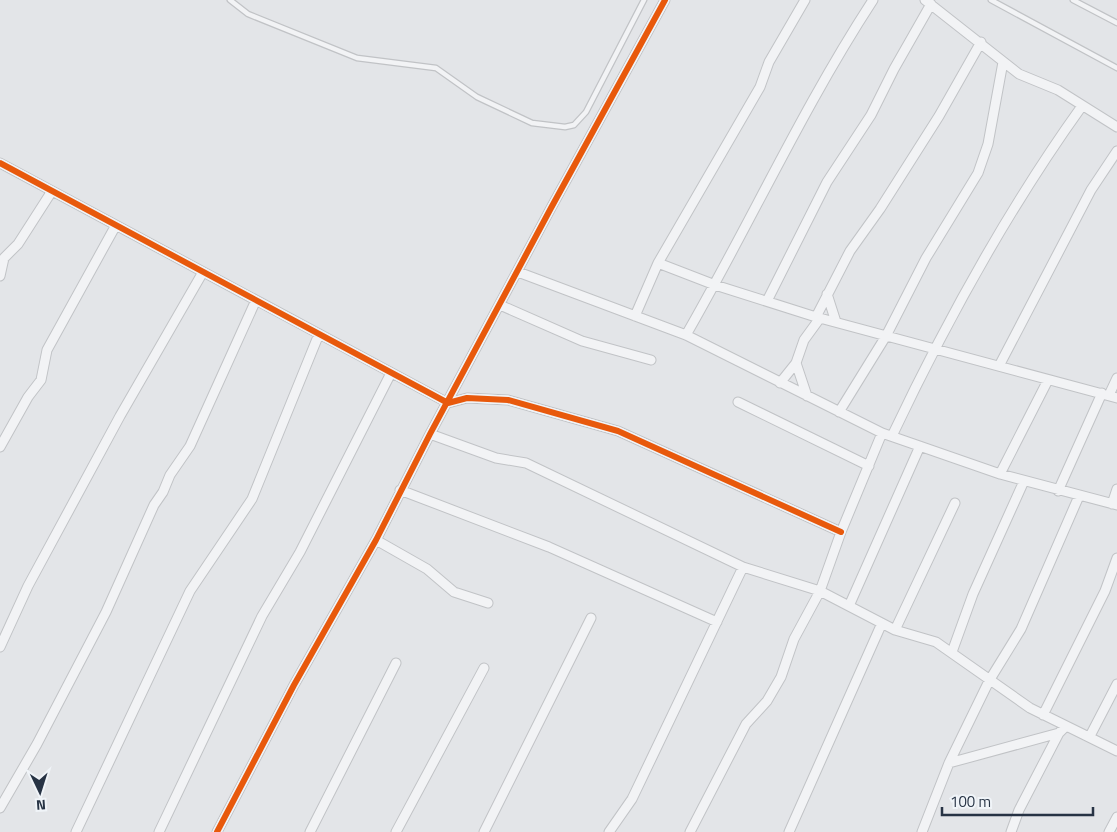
<svg xmlns="http://www.w3.org/2000/svg" width="1117" height="832" viewBox="0 0 1117 832" font-family="'Titillium Web',sans-serif">
  <style>
    .lines { fill: none; stroke-linecap: round; stroke-linejoin: round }
    .service-casing { stroke: #c1c3c6; stroke-width: 7 }
    .minor-casing { stroke: #c1c3c6; stroke-width: 11 }
    .service { stroke: #f2f3f5; stroke-width: 4.5 }
    .minor { stroke: #f2f3f5; stroke-width: 9 }
    .cycleway-casing { stroke: #f0f4f8; stroke-width: 9 }
    .cycleway { stroke: #e8590c; stroke-width: 6 }
  </style>
  <rect width="100%" height="100%" fill="#e3e5e8"/>
  <g class="lines">
    <defs>
      <path id="service" d="M 230,0 L 248,14 L 357,58 L 436,68 L 477,97 L 532,123 L 565,127 L 574,125 L 586,112 L 644,0
        M 991,0 L 1117,68
        M 1073,0 L 1117,23"/>
      <path id="minor" d="M 925,0 L 1019,74 L 1058,90 L 1117,127
        M 0,163 L 448,403 L 467,398 L 508,400 L 618,431 L 841,532
        M 658,263 L 715,285 L 816,317 L 1117,398
        M 518,272 L 686,335 L 882,433 L 1000,474 L 1117,505
        M 0,276 L 4,258 L 18,244 L 52,191
        M 827,294 L 836,322
        M 767,301 L 827,182 L 871,115 L 894,69 L 931,4
        M 500,305 L 582,341 L 651,360
        M 635,316 L 658,263 L 760,87 L 769,62 L 805,0
        M 816,317 L 850,251 L 880,209 L 939,116 L 981,42
        M 686,335 C 750,224 803,107 873,0
        M 796,363 L 807,396
        M 999,366 L 1091,190 L 1117,151
        M 780,383 L 796,363 L 804,340 L 820,318
        M 1109,395 L 1117,378
        M 738,402 L 869,466
        M 839,412 L 886,336 L 926,258 L 978,173 L 988,144 L 1003,62
        M 430,434 L 496,458 L 526,463 L 743,567 L 820,591 L 895,630 L 936,642 L 1030,708 L 1117,751
        M 892,436 C 946,322 1008,209 1082,106
        M 0,447 L 28,397 L 41,380 L 47,350 L 116,225
        M 1000,474 L 1048,380
        M 400,490 L 549,547 L 717,622
        M 1058,491 L 1102,393
        M 1112,504 L 1117,489
        M 376,540 L 427,569 L 454,592 L 488,603
        M 849,606 L 920,446
        M 895,630 L 955,503
        M 0,647 L 28,586 L 120,416 L 203,272
        M 952,652 L 973,594 L 1024,481
        M 1043,715 L 1105,591 L 1117,558
        M 1090,736 L 1117,684
        M 949,763 L 1059,733
        M 0,808 L 37,744 L 106,612 L 154,505 L 163,492 L 170,475 L 190,446 L 256,300
        M 76,832 L 190,591 L 252,499 L 319,334
        M 159,832 L 262,616 L 300,552 L 391,373
        M 217,832 L 294,685 L 376,540 L 430,434 L 551,208 L 665,0
        M 310,832 L 396,663
        M 396,832 L 484,668
        M 484,832 L 591,618
        M 609,832 L 632,799 L 743,567
        M 690,832 L 746,724 L 767,701 L 781,677 L 794,639 L 820,591 L 841,532 L 882,433
        M 789,832 L 882,623
        M 922,832 L 949,763 L 989,681 L 1021,629 L 1079,496
        M 1011,832 L 1019,810 L 1059,733 L 1065,727
        M 1109,832 L 1117,817"/>
    </defs>
    <use href="#service" class="service-casing"/>
    <use href="#minor" class="minor-casing"/>
    <use href="#service" class="service"/>
    <use href="#minor" class="minor"/>
    <defs>
      <path id="cycleway" d="M 0,163 L 448,403 L 467,398 L 508,400 L 618,431 L 841,532
        M 217,832 L 294,685 L 376,540 L 430,434 L 551,208 L 665,0"/>
    </defs>
    <use href="#cycleway" class="cycleway-casing"/>
    <use href="#cycleway" class="cycleway"/>
  </g>
  <g transform="translate(40 792) rotate(176)" stroke="#f0f4f8" stroke-width="4" paint-order="stroke">
  <path d="M0-4L9 19L0 12L-9 19Z" fill="#273344"/>
  <text y="-8" font-size="14" font-weight="bold" text-anchor="middle" fill="#273344">N</text>
  </g>
  <path d="M942 807v8h151v-8" fill="none" stroke="#273344" stroke-width="2.5"/>
  <text x="950" y="807" font-size="15" fill="#273344" stroke="#f0f4f8" stroke-width="4" paint-order="stroke">100 m</text>
</svg>
